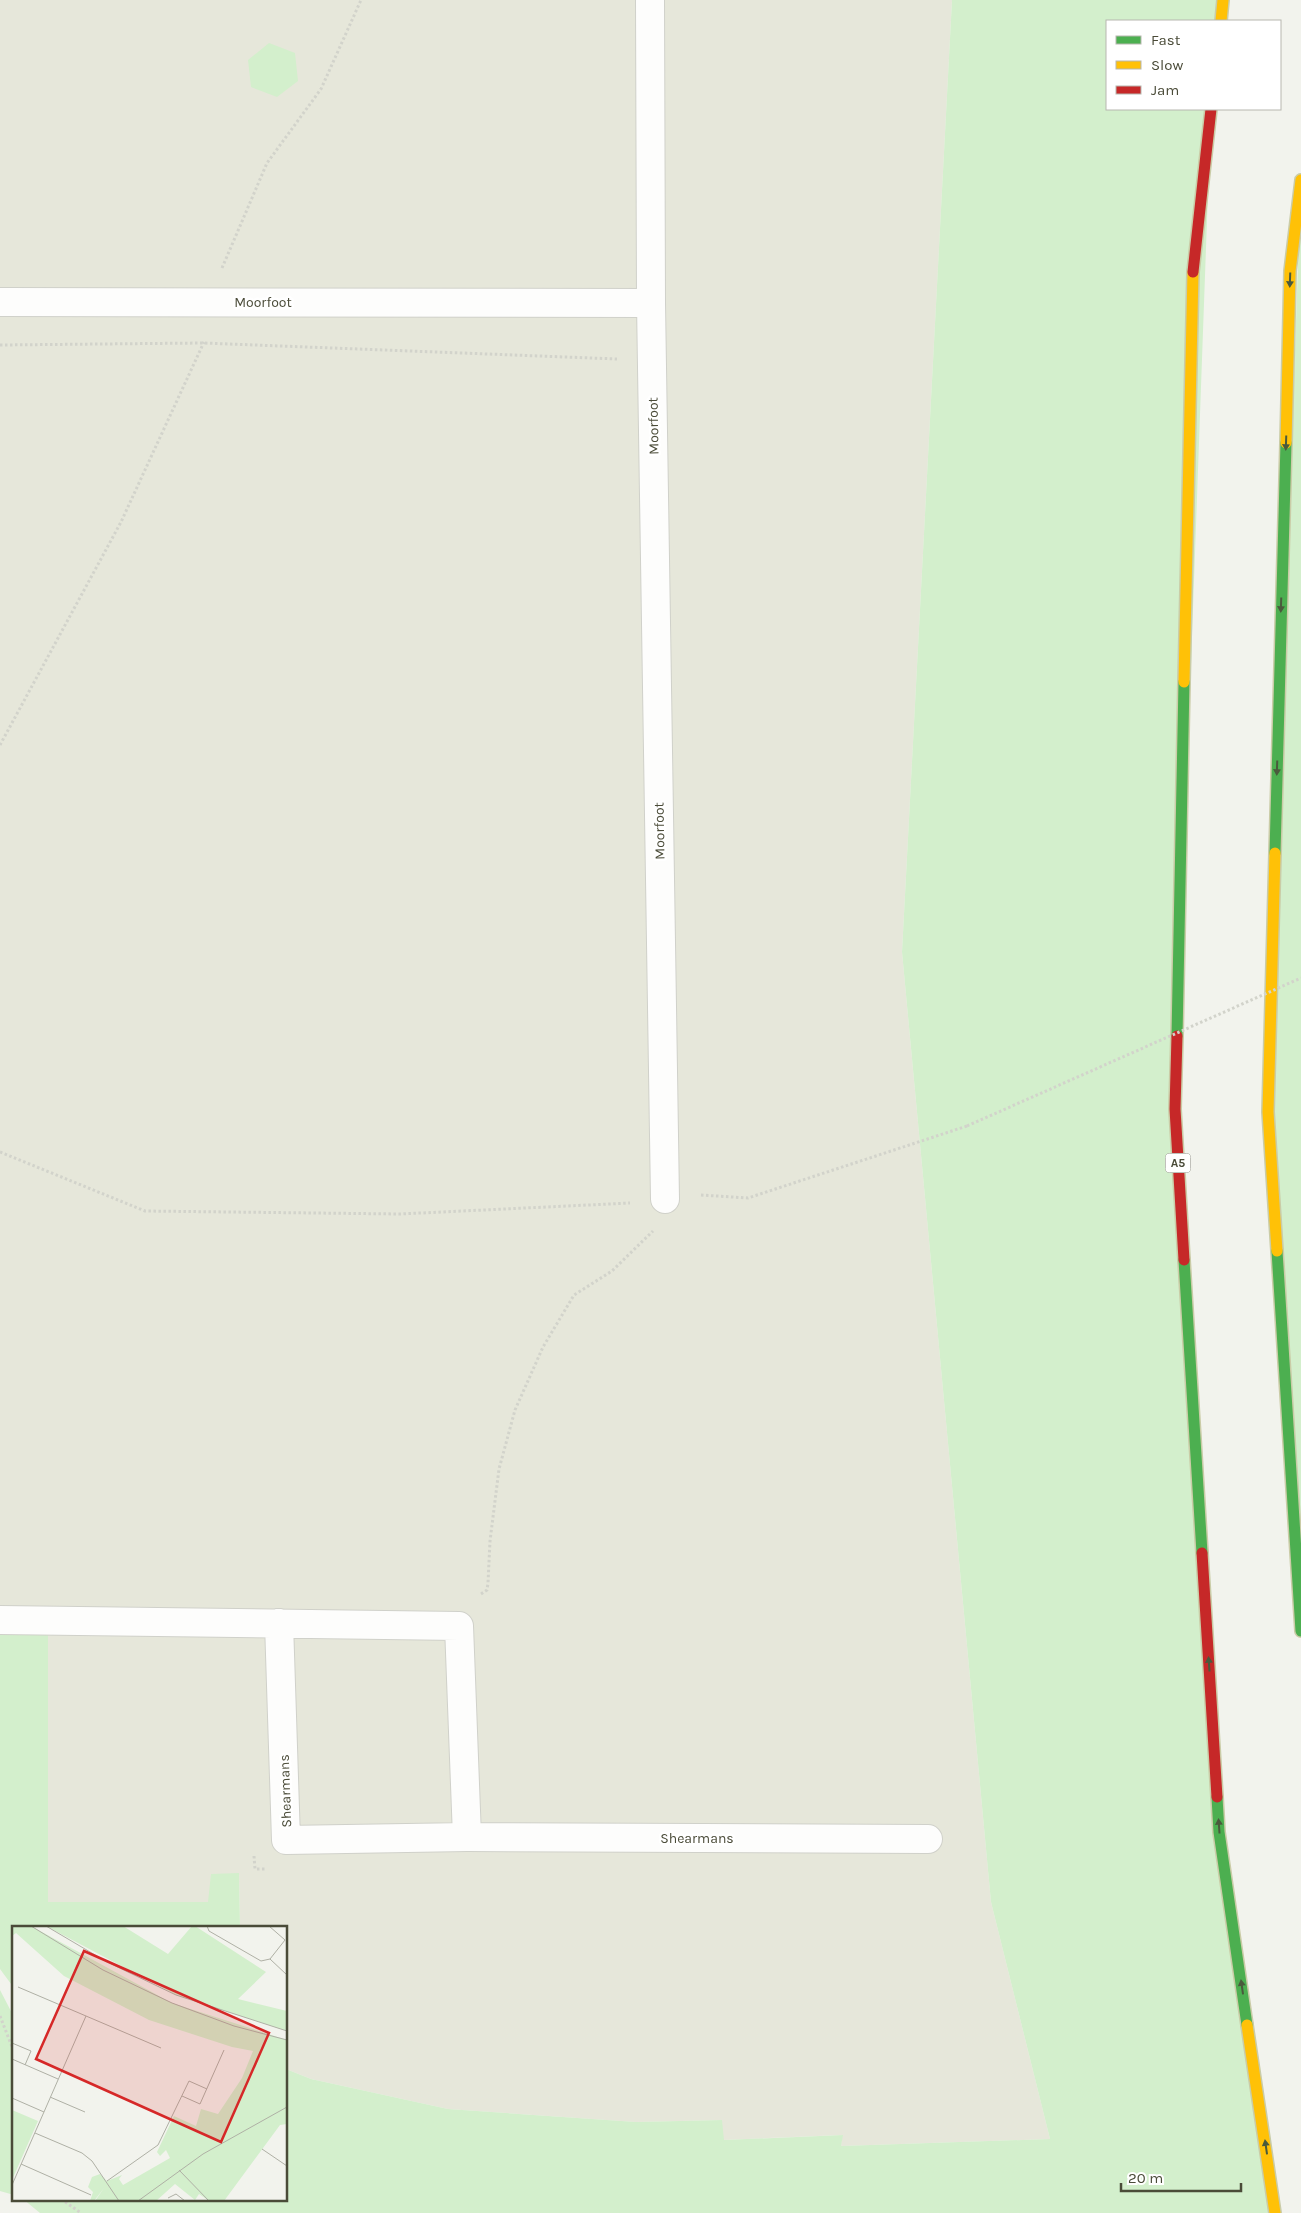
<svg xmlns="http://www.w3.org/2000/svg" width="1301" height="2213" viewBox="0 0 1301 2213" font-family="Karla,sans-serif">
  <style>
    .residential { fill: #e6e7da }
    .green { fill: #d3efcc }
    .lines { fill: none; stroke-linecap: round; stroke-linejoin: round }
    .street-casing { stroke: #d0d1ca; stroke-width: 30 }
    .fast-casing { stroke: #cacca7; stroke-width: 14 }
    .slow-casing { stroke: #cacca7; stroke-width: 14 }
    .jam-casing { stroke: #cacca7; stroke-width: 14 }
    .path { stroke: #d2d3cb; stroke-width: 3; stroke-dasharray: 2.5 2.5; stroke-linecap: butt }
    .street { stroke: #fdfdfc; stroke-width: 28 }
    .fast { stroke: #4caf50; stroke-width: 11 }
    .slow { stroke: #ffc107; stroke-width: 11 }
    .jam { stroke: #c62828; stroke-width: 11 }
    .path-bridge { stroke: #d2d3cb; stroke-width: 3; stroke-dasharray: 2.5 2.5; stroke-linecap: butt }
    .oneway { fill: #4a5a3c }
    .labels { text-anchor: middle; stroke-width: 5; stroke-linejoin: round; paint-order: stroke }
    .shield { fill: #fff; stroke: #808174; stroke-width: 1 }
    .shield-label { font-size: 12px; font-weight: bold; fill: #4a4b38 }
    .street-label { font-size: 14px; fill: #4a4b38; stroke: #fff }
    .inset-road { fill: none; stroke: #afb0a5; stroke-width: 1 }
    .view { fill: #d62828; fill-opacity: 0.15; stroke: #d62828; stroke-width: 2.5 }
    .inset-edge { fill: none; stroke: #4a4b38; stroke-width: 2.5 }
  </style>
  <rect width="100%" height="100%" fill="#f2f3ed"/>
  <path class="residential" d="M 0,0 L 952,0 L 902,952 L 991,1902 L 1050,2139 L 841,2146 L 842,2135 L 723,2140 L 721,2120 L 636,2122 L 448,2109 L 311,2079 L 286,2069 L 286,1927 L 240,1927 L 239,1873 L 208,1902 L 48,1902 L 48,1635 L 0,1635 Z"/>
  <path class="green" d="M 952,0 L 1223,0 L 1221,21 L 1107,21 L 1107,109 L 1211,109 L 1175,1109 L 1219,1832 L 1275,2213 L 40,2213 L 23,2199 L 286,2199 L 286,2069 L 311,2079 L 448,2109 L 636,2122 L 722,2120 L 724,2140 L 843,2135 L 841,2146 L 1050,2139 L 991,1902 L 902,952 Z
    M 269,43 L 295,53 L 298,81 L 277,97 L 251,87 L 248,60 Z
    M 1301,180 L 1301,1631 L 1268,1112 Z
    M 0,1635 L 48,1635 L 48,1902 L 208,1902 L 211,1874 L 239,1873 L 240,1927 L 14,1927 L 14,1988 L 0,1969 Z
    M 0,1990 L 14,2017 L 14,2195 L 0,2191 Z"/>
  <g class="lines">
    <defs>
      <path id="street" d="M 650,0 L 651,303
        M 0,302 L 651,303 L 665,1199
        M 0,1620 L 459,1626 L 467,1837
        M 279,1623 L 286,1840 L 467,1837 L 928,1839"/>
      <path id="fast" d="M 1275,853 L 1286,443
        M 1177,1036 L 1184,682
        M 1277,1251 L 1301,1631
        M 1184,1260 L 1202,1553
        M 1217,1797 L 1219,1832 L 1247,2025"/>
      <path id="slow" d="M 1221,21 L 1223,0
        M 1286,443 L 1290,271 L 1301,180
        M 1184,682 L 1193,272
        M 1275,853 L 1268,1112 L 1277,1251
        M 1247,2025 L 1275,2213"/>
      <path id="jam" d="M 1193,272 L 1211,109
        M 1177,1036 L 1175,1109 L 1184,1260
        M 1202,1553 L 1217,1797"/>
    </defs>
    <use href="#street" class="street-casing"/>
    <use href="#fast" class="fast-casing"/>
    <use href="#slow" class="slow-casing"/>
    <use href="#jam" class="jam-casing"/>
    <path class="path" d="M 222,268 L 267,163 L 321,89 L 361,0
      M 0,345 L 203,343 L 617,359
      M 0,745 L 121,522 L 204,342
      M 0,1152 L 145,1211 L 400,1214 L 630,1203
      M 701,1195 L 748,1198 L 967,1126
      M 481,1594 L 487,1590 L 488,1583 L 490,1541 L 499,1469 L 515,1410 L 543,1347 L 574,1295 L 612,1271 L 653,1231
      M 254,1856 L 255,1869 L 265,1869
      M 0,2016 L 14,2052
      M 61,2199 L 81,2213"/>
    <use href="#street" class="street"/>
    <use href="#fast" class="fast"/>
    <use href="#slow" class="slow"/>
    <use href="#jam" class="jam"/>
    <path class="path-bridge" d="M 967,1126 L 1301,978"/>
  </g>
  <defs><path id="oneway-solid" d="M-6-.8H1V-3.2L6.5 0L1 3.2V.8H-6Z" transform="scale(1.25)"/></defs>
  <g class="oneway">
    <use href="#oneway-solid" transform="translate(1290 280) rotate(92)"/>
    <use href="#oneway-solid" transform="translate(1286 443) rotate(92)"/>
    <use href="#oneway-solid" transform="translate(1281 605) rotate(92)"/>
    <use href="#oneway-solid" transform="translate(1277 768) rotate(92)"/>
    <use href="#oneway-solid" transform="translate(1209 1664) rotate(-94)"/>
    <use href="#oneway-solid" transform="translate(1219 1826) rotate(-94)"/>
    <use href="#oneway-solid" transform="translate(1242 1987) rotate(-98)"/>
    <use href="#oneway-solid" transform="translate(1266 2147) rotate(-98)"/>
  </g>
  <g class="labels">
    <rect class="shield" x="1165.5" y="1153.5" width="25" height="19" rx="4"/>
    <g class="shield-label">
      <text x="1178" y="1167">A5</text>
    </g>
    <g class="street-label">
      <text x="263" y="307">Moorfoot</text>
      <text transform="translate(653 426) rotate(-91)" y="5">Moorfoot</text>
      <text transform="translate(659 831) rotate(-91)" y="5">Moorfoot</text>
      <text transform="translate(285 1791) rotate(-92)" y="5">Shearmans</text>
      <text x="697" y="1843">Shearmans</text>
    </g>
  </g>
  <g transform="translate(12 1926)">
    <rect width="275" height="275" fill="#f2f3ed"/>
    <path d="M 0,0 L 19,0 L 160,77 L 275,114 L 275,198 L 268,199 L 212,275 L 197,275 L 187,268 L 183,274 L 163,258 L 144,275 L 83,275 L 92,262 L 82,275 L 78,275 L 81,266 L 76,261 L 80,251 L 88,248 L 95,255 L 110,249 L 107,253 L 111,259 L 158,232 L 154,224 L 148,230 L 145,226 L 162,190 L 184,200 L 189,183 L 206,188 L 230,152 L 241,125 L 220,121 L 137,94 L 52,50 L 4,7 L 0,10 ZM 34,0 L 111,0 L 156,28 L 180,0 L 183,0 L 254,46 L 226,73 L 275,85 L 275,105 L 164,69 ZM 0,184 L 26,195 L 0,254 Z" fill="#d3efcc"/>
    <path class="inset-road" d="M 19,0 L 91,44 L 160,77 L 222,100 L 275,114M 34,0 L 95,36 L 164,69 L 275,105M 195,0 L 197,5 L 249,35 L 258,33 L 273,14 L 257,0M 258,33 L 275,49M 6,61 L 74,90M 0,117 L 19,125 L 13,139M 0,133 L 46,153M 170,170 L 188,178 L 212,124M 38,171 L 73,186M 0,172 L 32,186M 23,207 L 70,227 L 80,235 L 107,275M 250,223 L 275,240M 9,238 L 79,269M 167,244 L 197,275M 95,255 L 146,219 L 177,155 L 195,163M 0,259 L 74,90 L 149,122M 156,272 L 164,268 L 173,275M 126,275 L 191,228 L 275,181"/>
    <path class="view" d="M 72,25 L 257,107 L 209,216 L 24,133 Z"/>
    <rect width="275" height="275" class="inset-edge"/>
  </g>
  <rect x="1106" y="20" width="175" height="90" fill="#ffffff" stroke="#b7b7af"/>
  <rect x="1116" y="36" width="25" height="8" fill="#4caf50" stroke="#b7b7af"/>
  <text x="1151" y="45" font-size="15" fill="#4a4b38">Fast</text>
  <rect x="1116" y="61" width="25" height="8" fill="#ffc107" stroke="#b7b7af"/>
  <text x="1151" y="70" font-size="15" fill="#4a4b38">Slow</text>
  <rect x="1116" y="86" width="25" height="8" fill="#c62828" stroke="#b7b7af"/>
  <text x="1151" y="95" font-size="15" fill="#4a4b38">Jam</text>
  <path d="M1121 2183v8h120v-8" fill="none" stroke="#4a4b38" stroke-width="2.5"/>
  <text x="1128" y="2183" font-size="15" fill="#4a4b38" stroke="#ffffff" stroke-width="4" paint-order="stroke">20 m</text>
</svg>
